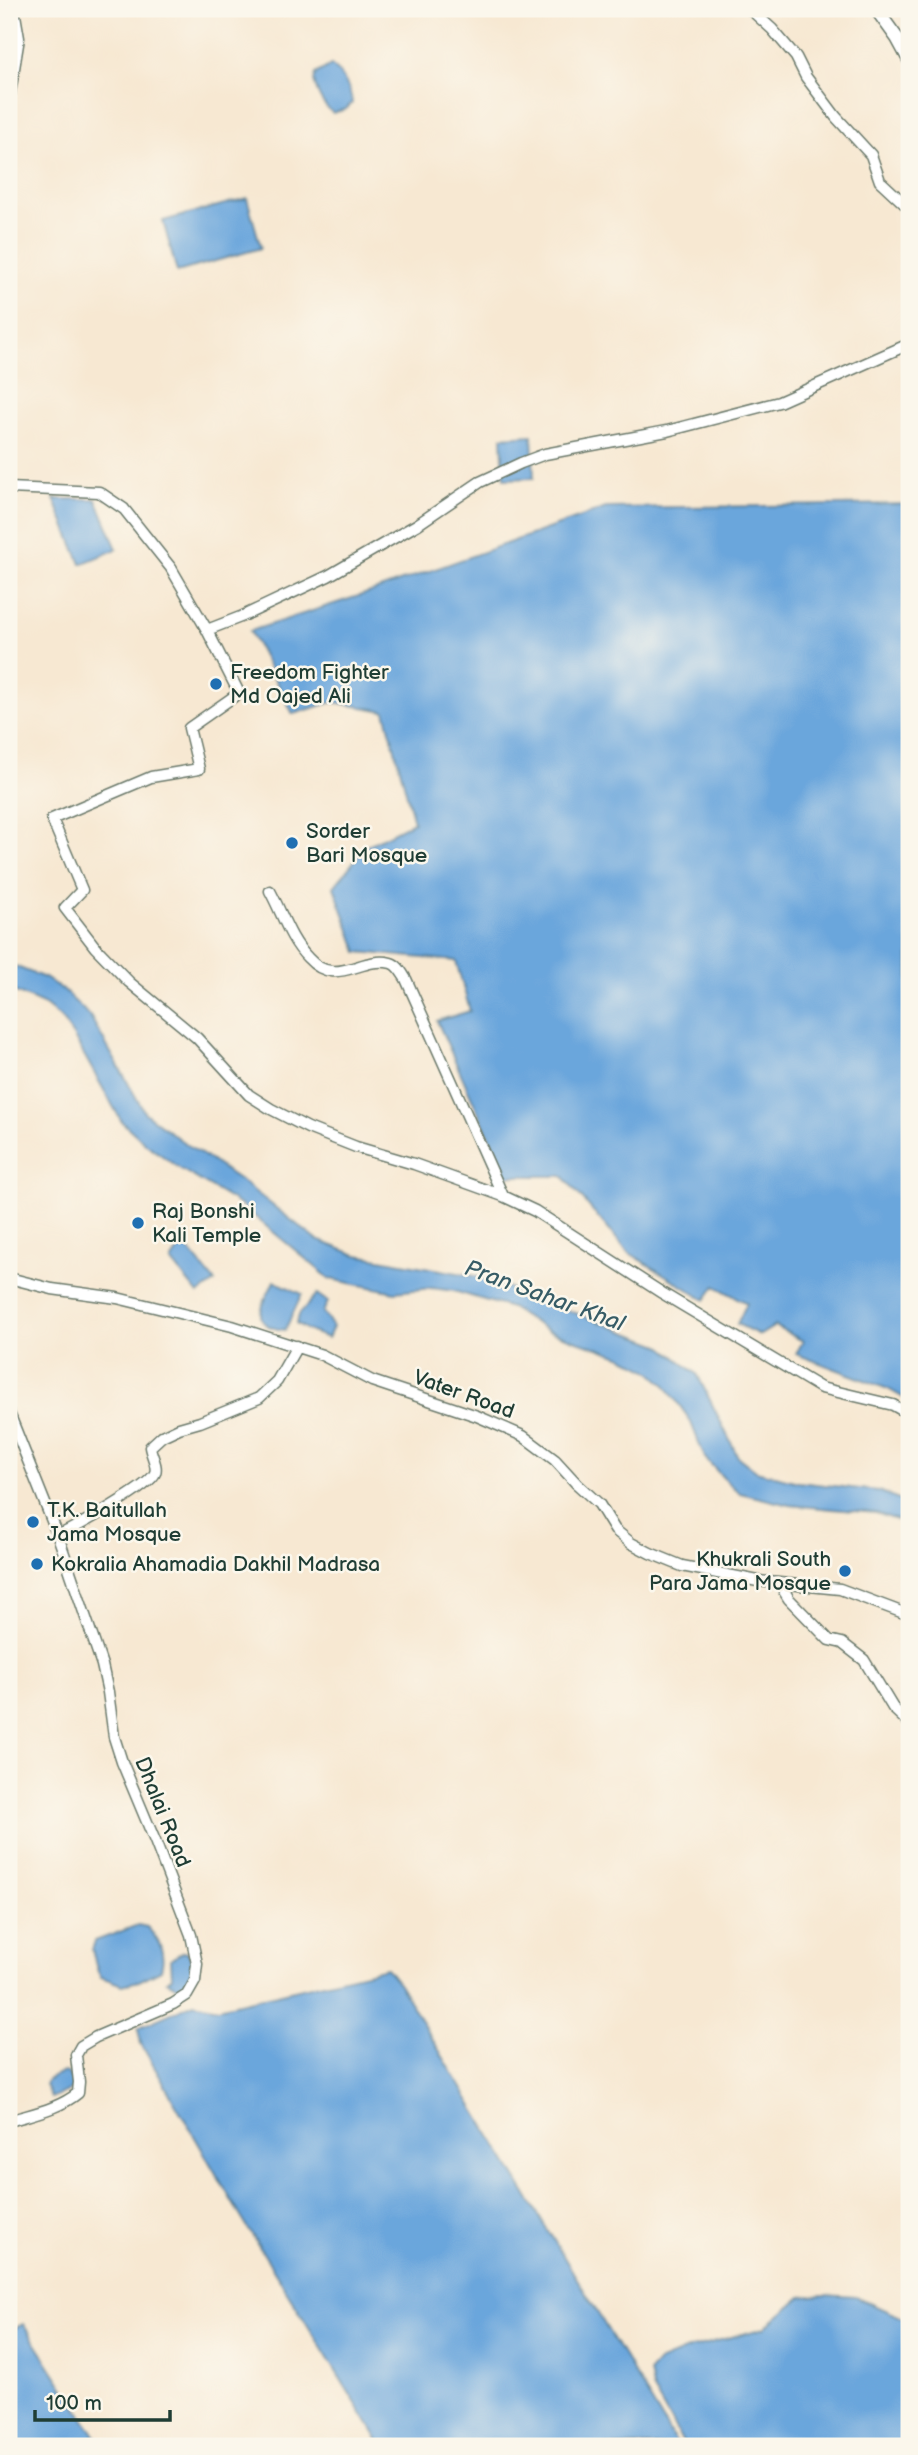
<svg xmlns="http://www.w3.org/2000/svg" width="918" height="2455" viewBox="0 0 918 2455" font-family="'Balsamiq Sans',sans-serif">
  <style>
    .water { fill: #6ba6dc; stroke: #457288; stroke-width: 2 }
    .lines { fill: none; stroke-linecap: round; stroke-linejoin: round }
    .minor-casing { stroke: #6b796b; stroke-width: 13 }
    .major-casing { stroke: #6b796b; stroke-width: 15 }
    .minor { stroke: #fff; stroke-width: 10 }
    .major { stroke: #fff; stroke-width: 12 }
    .poi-dot { fill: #1f6fb2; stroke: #fbf7ec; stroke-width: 2.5 }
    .labels { text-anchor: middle; stroke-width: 5; stroke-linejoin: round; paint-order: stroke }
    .poi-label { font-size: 21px; fill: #1f3d34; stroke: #fbf7ec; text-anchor: start }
    .street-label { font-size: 21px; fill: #1f3d34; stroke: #fbf7ec }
    .water-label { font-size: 23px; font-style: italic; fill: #365c66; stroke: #fbf7ec }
  </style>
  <rect width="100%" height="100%" fill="#fbf7ec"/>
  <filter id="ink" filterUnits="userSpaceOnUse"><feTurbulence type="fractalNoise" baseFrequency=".0143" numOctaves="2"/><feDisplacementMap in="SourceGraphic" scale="14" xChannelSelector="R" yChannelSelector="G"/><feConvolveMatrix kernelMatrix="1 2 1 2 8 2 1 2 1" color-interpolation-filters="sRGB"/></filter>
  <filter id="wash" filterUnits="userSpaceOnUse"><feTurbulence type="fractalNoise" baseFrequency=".00686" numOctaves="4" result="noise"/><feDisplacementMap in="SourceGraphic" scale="28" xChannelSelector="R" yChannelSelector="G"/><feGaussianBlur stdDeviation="1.57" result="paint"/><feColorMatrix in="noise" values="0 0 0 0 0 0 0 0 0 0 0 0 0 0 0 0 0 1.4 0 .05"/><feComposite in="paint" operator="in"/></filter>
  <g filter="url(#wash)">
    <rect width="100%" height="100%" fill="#f7e8d2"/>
    <path class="water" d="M 331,65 C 342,73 351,89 352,103 L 346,109 L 333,113 C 323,106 317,93 314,81 L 316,74 Z
      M 247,198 L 261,248 L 177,272 L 163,221 Z
      M 532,435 L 534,478 L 504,479 L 502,437 Z
      M 54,499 L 96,499 L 117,549 L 81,564 Z
      M 909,504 L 909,1401 L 888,1389 L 796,1354 L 803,1341 L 775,1326 L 760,1335 L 737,1324 L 747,1303 L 715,1286 L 705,1300 L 628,1252 L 563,1176 L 507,1176 L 437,1021 L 470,1011 L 456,961 L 358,952 L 334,887 L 366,846 L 414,822 L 385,711 L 333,702 L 293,714 L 250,631 L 374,591 L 606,508 Z
      M 9,964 L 45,978 L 63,990 L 90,1016 L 145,1113 L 179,1139 L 240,1180 L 317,1240 L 357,1255 L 480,1277 L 660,1345 L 697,1374 L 738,1457 L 756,1471 L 798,1482 L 878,1491 L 909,1503 L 909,1524 L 876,1513 L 789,1505 L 740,1493 L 729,1484 L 705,1458 L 690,1420 L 665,1385 L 650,1371 L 623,1357 L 549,1331 L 511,1308 L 454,1291 L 432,1288 L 395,1292 L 330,1279 L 242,1206 L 179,1168 L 146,1144 L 122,1122 L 74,1037 L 60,1017 L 45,1005 L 9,989 Z
      M 183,1243 L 215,1282 L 198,1294 L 171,1261 Z
      M 274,1281 L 302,1294 L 285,1330 C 246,1327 264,1304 274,1281 Z
      M 317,1294 L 328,1302 L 323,1312 L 333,1327 L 328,1338 L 311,1332 L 296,1323 L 300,1313 Z
      M 138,1925 L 147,1927 C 159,1940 166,1952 161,1970 L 139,1981 L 122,1985 L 101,1977 L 98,1972 L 92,1950 L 95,1941 Z
      M 183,1952 L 188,1953 C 196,1965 195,1981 182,1989 L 167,1981 L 172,1977 L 171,1959 Z
      M 386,1968 L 399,1984 L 678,2446 L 382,2446 L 241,2217 L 141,2044 L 138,2029 L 142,2026 L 194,2003 L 218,2008 Z
      M 64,2072 L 68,2073 L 73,2082 L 73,2089 L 51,2098 L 45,2085 L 47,2080 Z
      M 824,2295 L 856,2297 L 909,2321 L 909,2446 L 685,2446 L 652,2388 L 649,2372 L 658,2362 L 692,2348 L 764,2328 L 801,2297 Z
      M 23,2324 L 102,2446 L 9,2446 L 9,2331 Z"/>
  </g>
  <g filter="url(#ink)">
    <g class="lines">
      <defs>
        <path id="minor" d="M 750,9 L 772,29 L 796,57 L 806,77 L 836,117 L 871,155 L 880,181 L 909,208
          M 9,99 L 19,38 L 14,9
          M 9,488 L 99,492 L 124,509 L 171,568 L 207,630 L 243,616 L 328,576 L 418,524 L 480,482 L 521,463 L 545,454 L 667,431 L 779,402 L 909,344
          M 207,630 L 239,693 L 189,728 L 199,769 L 151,777 L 52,819 L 82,890 L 65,908 L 95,947 L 129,982 L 197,1038 L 249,1095 L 271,1109 L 308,1128 L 356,1147 L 414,1164 L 503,1196 L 535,1211 L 662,1293 L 821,1388 L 893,1405 L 909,1414
          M 270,891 C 282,913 290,940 308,958 C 336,989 361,955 391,963 C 398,965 402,973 406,979 L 503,1196
          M 9,1278 L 52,1289 L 117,1298 L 232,1326 L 322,1355 L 372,1381 L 477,1416 L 523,1436 L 555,1460 L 577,1484 L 599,1504 L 615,1530 L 631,1543 L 650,1553 L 682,1566 L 758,1581 L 840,1589 L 909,1615
          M 9,1413 L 58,1536 L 102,1665 L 108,1692 L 114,1737 L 122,1762 L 155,1841 L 191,1935 L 197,1964 L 195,1981 L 187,1995 L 173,2004 L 96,2037 L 81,2046 L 76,2055 L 79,2082 L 78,2093 C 59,2109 31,2114 9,2121
          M 58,1536 C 74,1528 150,1487 155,1473 C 158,1466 151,1455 150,1447 L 162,1436 L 179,1428 L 200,1422 L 259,1398 L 277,1381 L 297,1346
          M 779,1583 L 789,1599 L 829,1640 L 842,1643 L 864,1660 L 893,1708 L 909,1723"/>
        <path id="major" d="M 876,9 L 897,38 L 909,60"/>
      </defs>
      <use href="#minor" class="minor-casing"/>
      <use href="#major" class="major-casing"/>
      <use href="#minor" class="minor"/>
      <use href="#major" class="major"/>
    </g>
  </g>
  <g class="poi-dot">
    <circle cx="216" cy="684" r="7"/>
    <circle cx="292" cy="843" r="7"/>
    <circle cx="138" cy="1223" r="7"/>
    <circle cx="33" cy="1522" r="7"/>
    <circle cx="37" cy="1564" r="7"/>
    <circle cx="845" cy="1571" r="7"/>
  </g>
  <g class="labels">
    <g class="poi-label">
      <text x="230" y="679">Freedom Fighter<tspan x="230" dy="24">Md Oajed Ali</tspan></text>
      <text x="306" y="838">Sorder<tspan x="306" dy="24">Bari Mosque</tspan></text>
      <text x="152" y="1218">Raj Bonshi<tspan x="152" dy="24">Kali Temple</tspan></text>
      <text x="47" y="1517">T.K. Baitullah<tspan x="47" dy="24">Jama Mosque</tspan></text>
      <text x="831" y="1566" text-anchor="end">Khukrali South<tspan x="831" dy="24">Para Jama Mosque</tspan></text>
      <text x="51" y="1571">Kokralia Ahamadia Dakhil Madrasa</text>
    </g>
    <g class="street-label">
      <text transform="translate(464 1394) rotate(20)" y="7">Vater Road</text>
      <text transform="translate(163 1812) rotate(68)" y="7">Dhalai Road</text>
    </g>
    <g class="water-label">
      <text transform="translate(545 1295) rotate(20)" y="8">Pran Sahar Khal</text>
    </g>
  </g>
  <rect width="918" height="2455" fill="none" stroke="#fbf7ec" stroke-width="35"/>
  <path d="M35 2410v10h135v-10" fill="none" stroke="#1f3d34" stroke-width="3.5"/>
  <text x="46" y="2410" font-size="21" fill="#1f3d34" stroke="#fbf7ec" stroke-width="5" paint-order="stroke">100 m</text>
</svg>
